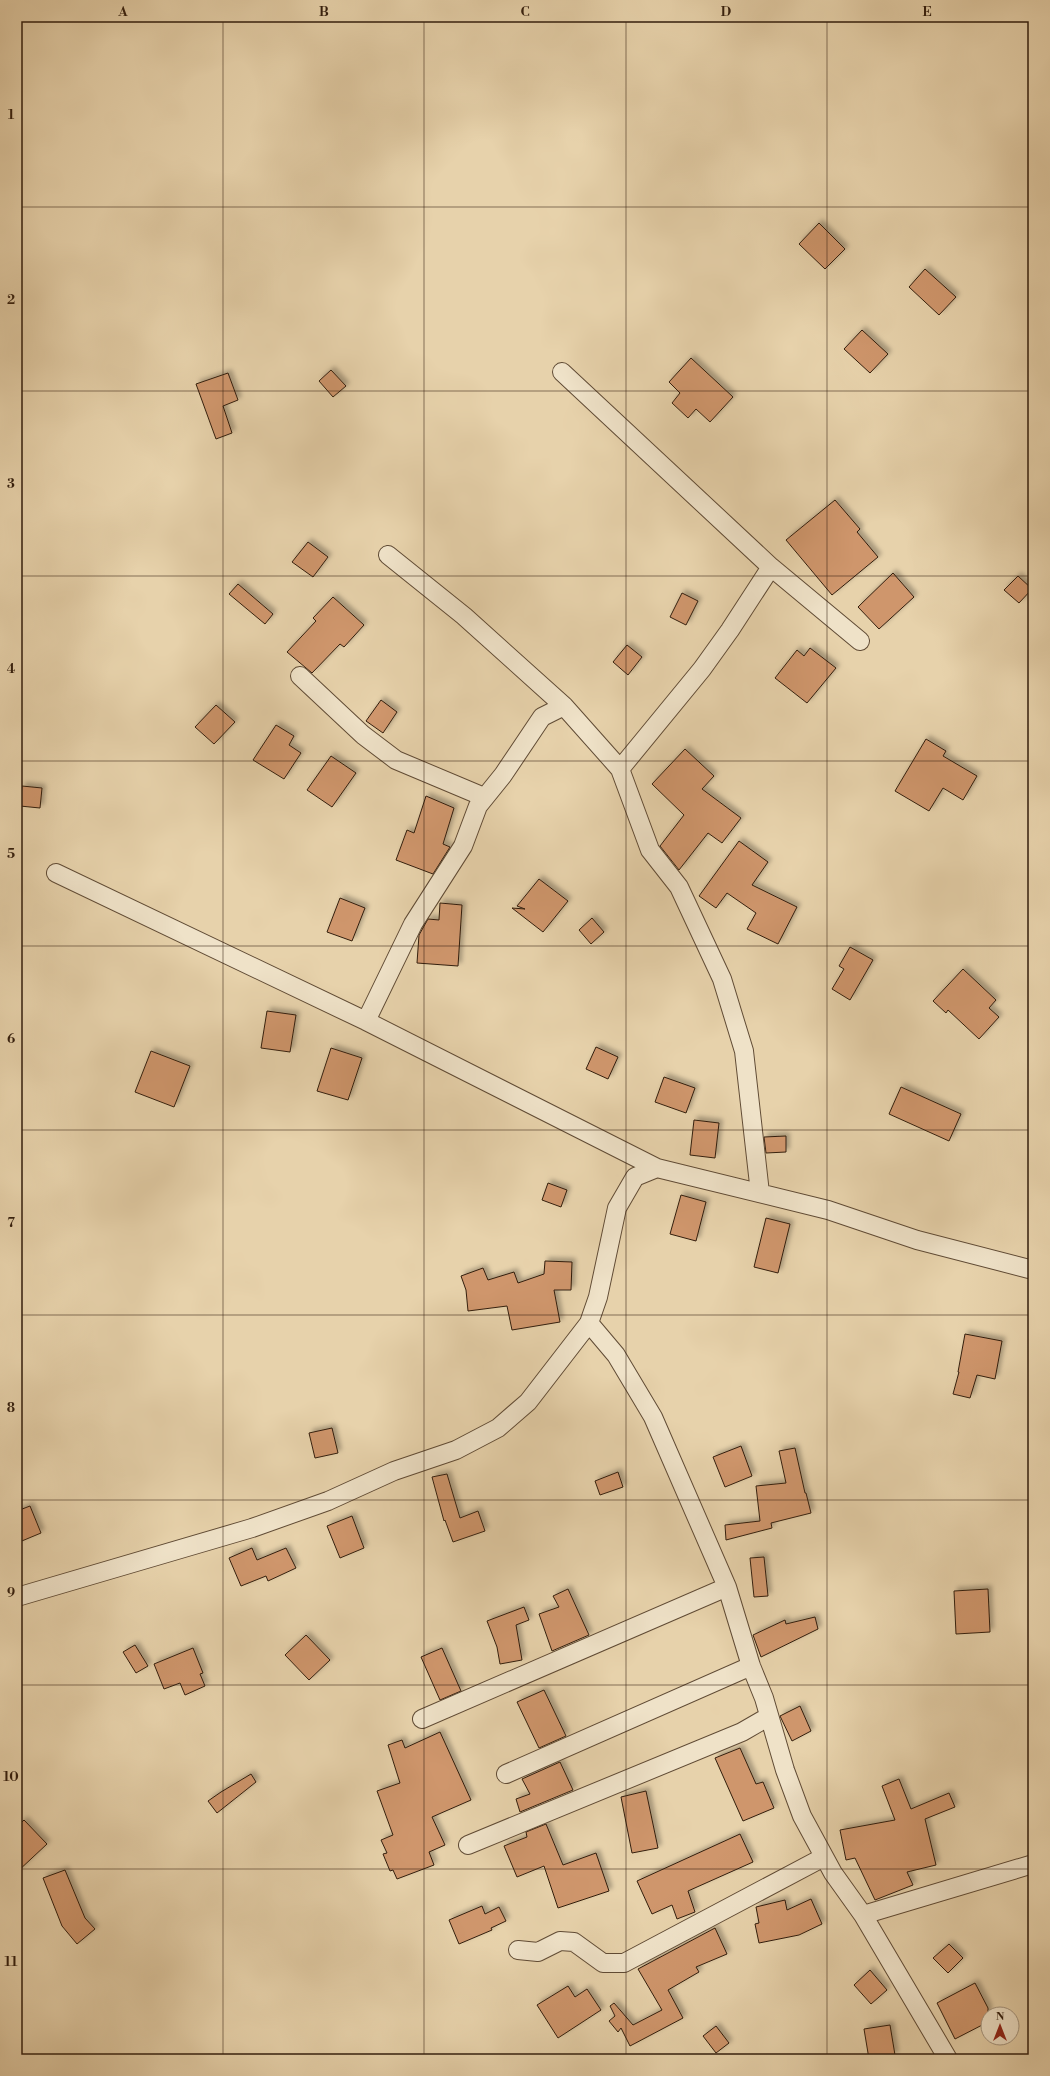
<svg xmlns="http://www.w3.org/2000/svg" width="1050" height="2076" viewBox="0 0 1050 2076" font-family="'Libre Bodoni',serif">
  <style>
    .building { fill: #cf966c; stroke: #331e0e; filter: url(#shadow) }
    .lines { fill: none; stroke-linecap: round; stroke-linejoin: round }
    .minor-casing { stroke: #604b35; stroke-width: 20 }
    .minor { stroke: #efe2c8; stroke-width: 18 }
    .grid { fill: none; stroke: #331e0e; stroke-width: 1; stroke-opacity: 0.55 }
    .neatline { fill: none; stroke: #331e0e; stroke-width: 1.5 }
    .grid-label { font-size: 13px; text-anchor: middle; font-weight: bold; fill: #331e0e }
  </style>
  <defs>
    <filter id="shadow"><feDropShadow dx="3.5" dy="-3.5" stdDeviation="2" flood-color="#0004"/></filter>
  </defs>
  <rect width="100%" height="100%" fill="#e7d2ab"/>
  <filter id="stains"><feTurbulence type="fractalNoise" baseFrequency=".005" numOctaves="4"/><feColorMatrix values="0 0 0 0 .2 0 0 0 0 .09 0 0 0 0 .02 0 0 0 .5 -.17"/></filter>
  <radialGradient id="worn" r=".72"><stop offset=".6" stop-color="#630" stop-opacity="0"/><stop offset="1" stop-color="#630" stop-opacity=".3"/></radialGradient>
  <path class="building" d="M 819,223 L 845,249 L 825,269 L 799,244 Z
    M 925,269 L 956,297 L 939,315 L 909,287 Z
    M 862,330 L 888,354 L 870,373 L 844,349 Z
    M 691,358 L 733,397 L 710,422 L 696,409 L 688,418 L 672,403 L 680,393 L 669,382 Z
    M 331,370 L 346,386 L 333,397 L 319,381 Z
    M 228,373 L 238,400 L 223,406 L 232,433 L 216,439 L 196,384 Z
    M 835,500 L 860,529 L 857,532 L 878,557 L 832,595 L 786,540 Z
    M 308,542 L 328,557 L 313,577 L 292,562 Z
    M 893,573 L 914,597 L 879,629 L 858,607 Z
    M 1018,576 L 1032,589 L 1019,603 L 1004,590 Z
    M 238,584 L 273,614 L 265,624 L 229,594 Z
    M 682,593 L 698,601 L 686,625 L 670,617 Z
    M 333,597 L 364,625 L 344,647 L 340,644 L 312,673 L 287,652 L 316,621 L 313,618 Z
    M 627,645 L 642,657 L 628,675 L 613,662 Z
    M 810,648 L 836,668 L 807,703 L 775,678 L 797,650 L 804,656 Z
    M 381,700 L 397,712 L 383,733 L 366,721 Z
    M 216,705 L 235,722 L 214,744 L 195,727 Z
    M 276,725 L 294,736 L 289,745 L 301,753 L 284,779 L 253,760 Z
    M 926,739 L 946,751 L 943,756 L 977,776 L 963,800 L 943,788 L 929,811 L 895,791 Z
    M 685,749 L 714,776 L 702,789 L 741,818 L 722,843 L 708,833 L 679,870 L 660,846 L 684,815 L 652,784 Z
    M 331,756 L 356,773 L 332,807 L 307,790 Z
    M 22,786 L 42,788 L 40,808 L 20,806 Z
    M 426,796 L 454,808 L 443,844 L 450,847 L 433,874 L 396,860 L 407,830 L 414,833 Z
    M 739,841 L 768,862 L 752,885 L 797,907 L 778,944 L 747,929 L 756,913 L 727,893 L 716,908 L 699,896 Z
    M 539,879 L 568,901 L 543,932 L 512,908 L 525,909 L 517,906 Z
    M 340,898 L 365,908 L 352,941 L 327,932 Z
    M 440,903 L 462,905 L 458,966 L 417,963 L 419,935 L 428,919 L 439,920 Z
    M 592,918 L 604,932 L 591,944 L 579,930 Z
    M 850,947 L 873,960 L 850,1000 L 832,989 L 844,969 L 839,966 Z
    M 963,969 L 996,1000 L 989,1008 L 999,1017 L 979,1039 L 948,1010 L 946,1013 L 933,1001 Z
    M 267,1011 L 296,1015 L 290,1052 L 261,1048 Z
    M 596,1047 L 618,1057 L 608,1079 L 586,1069 Z
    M 331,1048 L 362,1058 L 348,1100 L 317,1091 Z
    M 151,1051 L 190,1066 L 174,1107 L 135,1092 Z
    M 664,1077 L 695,1088 L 686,1113 L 655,1102 Z
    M 901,1087 L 961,1114 L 949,1141 L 889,1114 Z
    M 694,1120 L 719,1123 L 715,1158 L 690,1155 Z
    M 786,1136 L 786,1152 L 766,1153 L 764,1137 Z
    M 548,1183 L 567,1190 L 561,1207 L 542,1200 Z
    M 681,1195 L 706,1202 L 696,1241 L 670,1234 Z
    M 766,1218 L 790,1224 L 778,1273 L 754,1267 Z
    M 545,1261 L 572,1262 L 571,1290 L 554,1290 L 560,1322 L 512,1330 L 507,1306 L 468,1311 L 466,1290 L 461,1276 L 483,1268 L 488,1280 L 514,1272 L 518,1283 L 544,1274 Z
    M 965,1334 L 1002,1341 L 995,1379 L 977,1375 L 970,1398 L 953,1394 L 959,1372 L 958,1372 Z
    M 332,1428 L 338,1453 L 315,1458 L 309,1433 Z
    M 741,1446 L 752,1476 L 725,1487 L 713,1457 Z
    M 795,1448 L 805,1493 L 806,1493 L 811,1513 L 771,1523 L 772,1528 L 726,1540 L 725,1525 L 760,1521 L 756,1486 L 786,1483 L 779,1451 Z
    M 618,1472 L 623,1487 L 600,1495 L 595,1481 Z
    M 447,1474 L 460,1518 L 478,1511 L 485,1531 L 453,1542 L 445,1520 L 444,1521 L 432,1477 Z
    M 30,1506 L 41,1533 L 17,1543 L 17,1511 Z
    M 352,1516 L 364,1548 L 340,1558 L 327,1526 Z
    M 252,1548 L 257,1560 L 286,1548 L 296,1568 L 268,1581 L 266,1576 L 241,1586 L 229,1558 Z
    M 764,1557 L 768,1596 L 754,1597 L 750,1558 Z
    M 568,1589 L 589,1635 L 552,1651 L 539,1614 L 559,1607 L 553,1596 Z
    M 988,1589 L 990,1632 L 956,1634 L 954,1591 Z
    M 524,1607 L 529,1620 L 516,1625 L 522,1660 L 500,1664 L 497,1647 L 487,1621 Z
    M 815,1617 L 818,1629 L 761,1657 L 753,1635 L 785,1620 L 786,1624 Z
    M 306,1635 L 330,1660 L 309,1680 L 285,1655 Z
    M 135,1645 L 148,1666 L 136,1673 L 123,1652 Z
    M 193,1648 L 203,1673 L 200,1674 L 205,1686 L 185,1695 L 180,1683 L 164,1689 L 154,1664 Z
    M 442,1648 L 461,1691 L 440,1700 L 421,1657 Z
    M 544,1690 L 566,1736 L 539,1748 L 517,1702 Z
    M 800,1706 L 811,1731 L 792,1741 L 780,1716 Z
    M 440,1732 L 471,1800 L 432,1817 L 445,1845 L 429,1852 L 434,1865 L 397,1879 L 393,1870 L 390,1871 L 383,1854 L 387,1853 L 381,1840 L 393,1835 L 377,1791 L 400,1783 L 388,1745 L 402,1740 L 405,1748 Z
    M 740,1748 L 756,1784 L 763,1782 L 774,1808 L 743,1821 L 715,1758 Z
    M 560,1762 L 573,1790 L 520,1812 L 516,1799 L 530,1794 L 522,1779 Z
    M 251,1774 L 256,1782 L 217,1813 L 208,1801 L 221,1792 Z
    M 899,1779 L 911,1809 L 949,1793 L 955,1807 L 925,1819 L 936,1865 L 907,1872 L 913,1885 L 875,1900 L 855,1858 L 846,1860 L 840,1830 L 895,1820 L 882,1786 Z
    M 646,1791 L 658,1848 L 632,1853 L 621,1797 Z
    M 24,1820 L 47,1844 L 17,1872 L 17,1827 Z
    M 546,1824 L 563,1865 L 596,1853 L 609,1891 L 558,1908 L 544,1866 L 517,1877 L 504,1846 L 527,1837 L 526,1832 Z
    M 740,1834 L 753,1862 L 688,1891 L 695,1912 L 677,1919 L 672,1905 L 652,1914 L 637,1881 Z
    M 65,1870 L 85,1918 L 95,1929 L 77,1944 L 62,1926 L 43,1878 Z
    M 811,1899 L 822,1924 L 799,1935 L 759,1943 L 755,1924 L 759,1923 L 756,1907 L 785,1900 L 787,1910 Z
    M 482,1906 L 485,1914 L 499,1907 L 506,1921 L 491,1928 L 492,1930 L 459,1944 L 449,1920 Z
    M 715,1928 L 727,1954 L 696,1967 L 699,1972 L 668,1990 L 683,2018 L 630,2046 L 621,2028 L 618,2032 L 609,2021 L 615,2016 L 610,2006 L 614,2003 L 633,2025 L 662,2010 L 638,1969 Z
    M 949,1944 L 963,1958 L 948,1973 L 933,1958 Z
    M 870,1970 L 887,1990 L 871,2004 L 854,1985 Z
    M 975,1983 L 988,2008 L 988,2022 L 955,2039 L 937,2003 Z
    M 568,1986 L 575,1997 L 587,1989 L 601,2010 L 558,2038 L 537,2005 Z
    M 890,2025 L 895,2055 L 869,2059 L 864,2029 Z
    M 716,2026 L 729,2043 L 716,2053 L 703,2036 Z"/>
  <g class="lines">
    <defs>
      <path id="minor" d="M 562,372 L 771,567 L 860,641
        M 388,555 L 464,616 L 564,706 L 620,769 L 650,850 L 679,887 L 722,979 L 744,1051 L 760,1193
        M 300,676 L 363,735 L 396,760 L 484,797
        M 620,769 L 702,669 L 730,630 L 771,567
        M 56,873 L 366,1021 L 657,1168
        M 366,1021 L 413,924 L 463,846 L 478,806 L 503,775 L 542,717 L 564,706
        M 589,1323 L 616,1355 L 653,1417 L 727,1587 L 751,1666 L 764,1698 L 785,1770 L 802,1816 L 833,1873 L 863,1915 L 948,2059
        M 17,1597 L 252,1528 L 328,1501 L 394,1471 L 456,1450 L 498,1428 L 528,1402 L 589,1323 L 598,1297 L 617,1208 L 635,1177 L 657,1168 L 828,1210 L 917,1240 L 1033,1270
        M 422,1719 L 727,1587
        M 506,1774 L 751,1666
        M 468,1845 L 742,1732 L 768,1717
        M 863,1915 L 1033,1864
        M 518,1950 L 538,1952 L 560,1941 L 574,1942 L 603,1963 L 624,1963 L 824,1857"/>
    </defs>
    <use href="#minor" class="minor-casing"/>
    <use href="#minor" class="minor"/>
  </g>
  <path class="grid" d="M 223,17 L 223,2059M 424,17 L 424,2059M 626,17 L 626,2059M 827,17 L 827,2059M 17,207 L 1033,207M 17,391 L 1033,391M 17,576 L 1033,576M 17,761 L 1033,761M 17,946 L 1033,946M 17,1130 L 1033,1130M 17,1315 L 1033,1315M 17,1500 L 1033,1500M 17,1685 L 1033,1685M 17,1869 L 1033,1869"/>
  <rect width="1050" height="2076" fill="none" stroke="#e7d2ab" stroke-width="44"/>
  <g transform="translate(1000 2026)"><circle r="19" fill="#efe2c8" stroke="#a4947e"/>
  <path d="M0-3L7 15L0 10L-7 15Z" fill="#8f2418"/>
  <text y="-6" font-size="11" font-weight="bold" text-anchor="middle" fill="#331e0e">N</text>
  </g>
  <rect x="22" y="22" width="1006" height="2032" class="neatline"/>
  <g class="grid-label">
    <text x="123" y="16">A</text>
    <text x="324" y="16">B</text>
    <text x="525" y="16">C</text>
    <text x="726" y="16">D</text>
    <text x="927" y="16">E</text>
    <text x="11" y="119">1</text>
    <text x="11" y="304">2</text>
    <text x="11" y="488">3</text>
    <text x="11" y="673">4</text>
    <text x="11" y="858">5</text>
    <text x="11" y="1043">6</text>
    <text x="11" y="1227">7</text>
    <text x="11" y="1412">8</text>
    <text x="11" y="1597">9</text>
    <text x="11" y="1781">10</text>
    <text x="11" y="1966">11</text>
  </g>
  <rect width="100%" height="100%" filter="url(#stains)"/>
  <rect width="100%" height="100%" fill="url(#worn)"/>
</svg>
